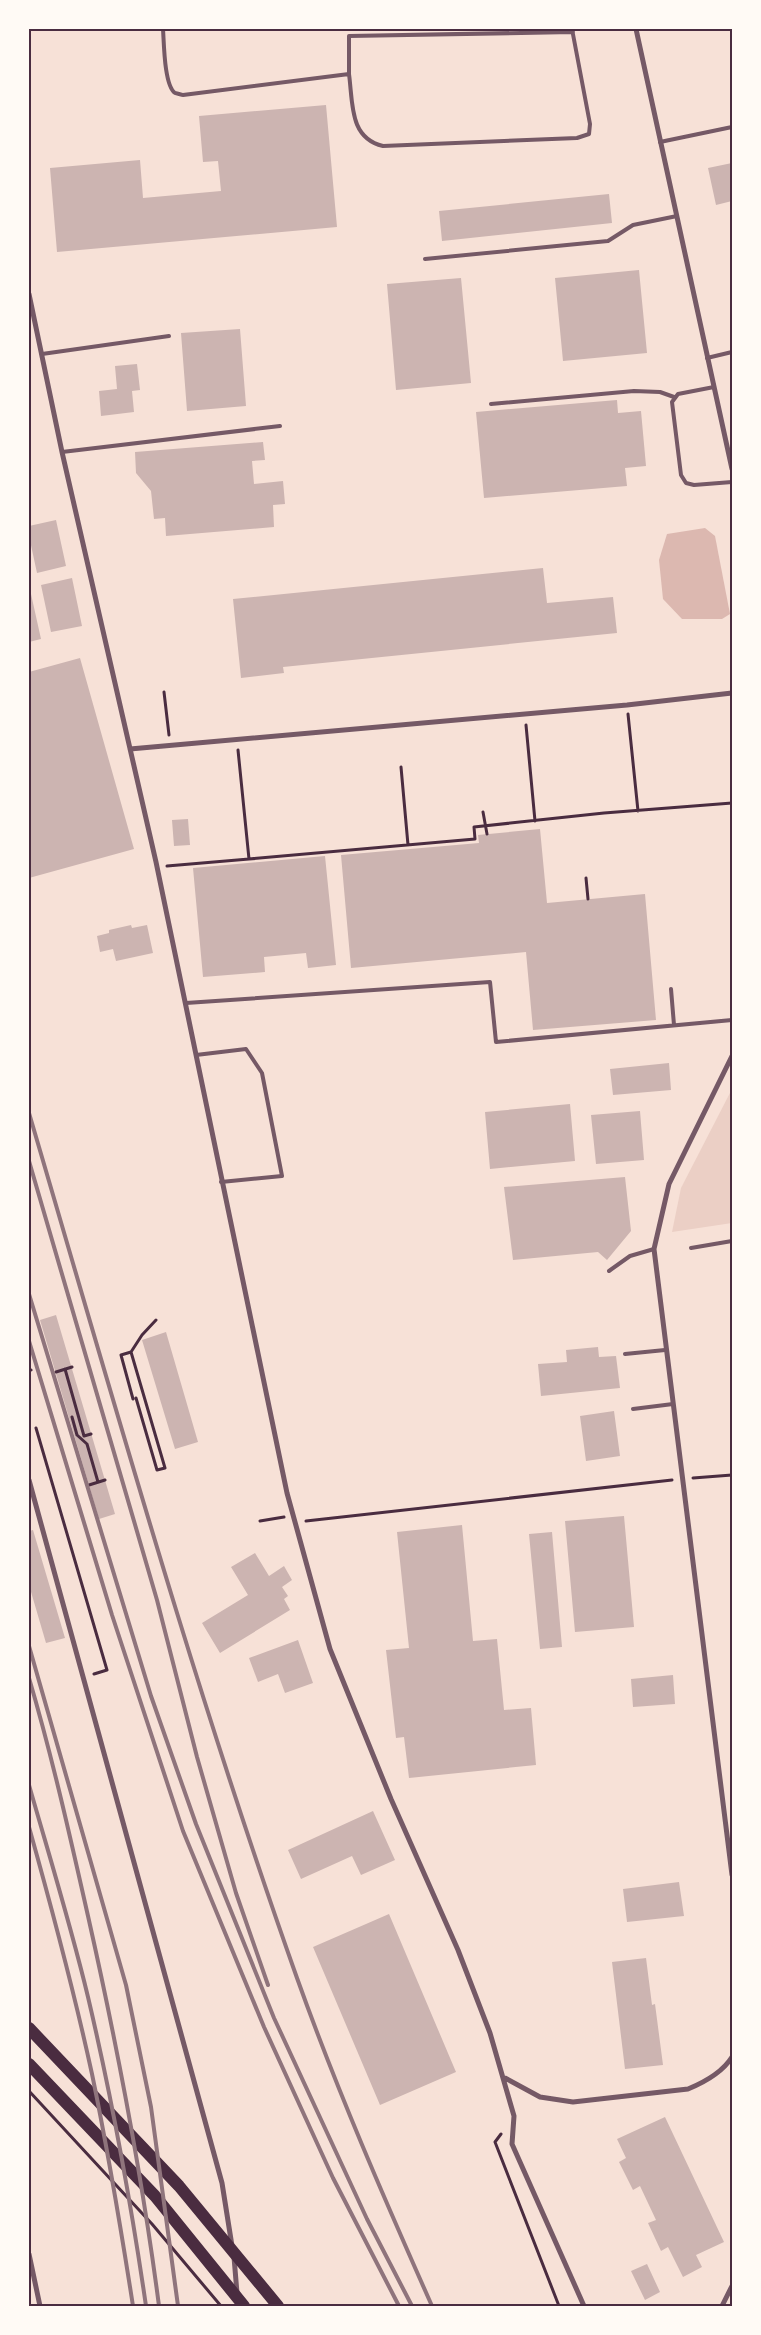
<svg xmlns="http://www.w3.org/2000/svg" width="761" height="2335" viewBox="0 0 761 2335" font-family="Manrope,sans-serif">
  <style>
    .green { fill: #ebcfc5 }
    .water { fill: #dcb8b0 }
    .building { fill: #ccb4b1 }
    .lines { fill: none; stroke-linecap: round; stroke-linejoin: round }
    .path { stroke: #4a2c40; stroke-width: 3 }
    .service { stroke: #755966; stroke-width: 4 }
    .minor { stroke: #755966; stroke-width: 5 }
    .primary { stroke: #4a2c40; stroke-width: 12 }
    .rail { stroke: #8f747c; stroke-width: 4 }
    .neatline { fill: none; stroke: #4a2c40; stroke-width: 2 }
  </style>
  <rect width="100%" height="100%" fill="#f7e1d7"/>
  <path class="green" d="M 732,1089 L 732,1223 L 672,1232 L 681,1188 Z"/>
  <path class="water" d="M 705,528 L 715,536 L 730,614 L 722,619 L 682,619 L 663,599 L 659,560 L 667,534 Z"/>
  <path class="building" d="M 326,105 L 337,227 L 57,252 L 50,168 L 140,160 L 143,198 L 221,191 L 218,161 L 203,162 L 199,116 Z
    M 732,163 L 732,201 L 716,205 L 708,168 Z
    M 609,194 L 612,223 L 442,241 L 439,211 Z
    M 639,270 L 647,353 L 563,361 L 555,278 Z
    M 461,278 L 471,383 L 396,390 L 387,284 Z
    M 240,329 L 246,406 L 187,411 L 181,333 Z
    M 137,364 L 140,390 L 132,391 L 134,412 L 101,416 L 99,391 L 117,389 L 115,366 Z
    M 617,400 L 618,413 L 641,411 L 646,466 L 625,468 L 627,486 L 484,498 L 476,412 Z
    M 263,442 L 265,460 L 252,461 L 254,484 L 283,481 L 285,504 L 273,505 L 274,527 L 166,536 L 165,518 L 154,519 L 151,491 L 136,473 L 135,452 Z
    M 56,520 L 66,566 L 37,573 L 29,536 L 29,526 Z
    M 543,568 L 547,603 L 613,597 L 617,633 L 283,667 L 284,673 L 241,678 L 233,599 Z
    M 72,578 L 82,626 L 51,632 L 41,585 Z
    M 29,585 L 41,639 L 29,642 Z
    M 80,658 L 134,849 L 29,878 L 29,672 Z
    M 188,819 L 190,845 L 174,846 L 172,820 Z
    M 540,829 L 547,903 L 645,894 L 656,1020 L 533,1030 L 526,952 L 351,968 L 341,855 L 479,843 L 478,835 Z
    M 325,856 L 336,965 L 308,968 L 306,953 L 264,957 L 265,972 L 203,977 L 193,868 Z
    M 131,925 L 132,928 L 147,925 L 153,953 L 116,961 L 113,949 L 100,952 L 97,936 L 109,933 L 109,930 Z
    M 669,1063 L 671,1090 L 613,1095 L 610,1069 Z
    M 570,1104 L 575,1161 L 490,1169 L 485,1112 Z
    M 640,1111 L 644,1160 L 596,1164 L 591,1115 Z
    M 625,1177 L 631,1231 L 607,1260 L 598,1252 L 513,1260 L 504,1187 Z
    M 56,1315 L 115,1514 L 99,1519 L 40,1320 Z
    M 166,1332 L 198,1442 L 175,1449 L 142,1340 Z
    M 598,1347 L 599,1357 L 616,1356 L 620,1388 L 541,1396 L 538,1364 L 567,1362 L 566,1350 Z
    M 614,1411 L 620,1456 L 586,1461 L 580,1416 Z
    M 624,1516 L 634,1627 L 575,1632 L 565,1521 Z
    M 462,1525 L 473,1641 L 497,1639 L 504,1710 L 531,1708 L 536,1765 L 409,1778 L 404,1737 L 396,1738 L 386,1650 L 409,1648 L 397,1532 Z
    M 33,1530 L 65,1638 L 46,1643 L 29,1585 L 29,1531 Z
    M 552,1532 L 562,1647 L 540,1649 L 529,1534 Z
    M 255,1553 L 269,1576 L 284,1566 L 292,1580 L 282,1587 L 288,1596 L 284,1599 L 290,1610 L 220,1653 L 202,1623 L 248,1595 L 231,1567 Z
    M 298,1640 L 313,1683 L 285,1693 L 278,1674 L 258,1682 L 249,1658 Z
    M 673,1675 L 675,1704 L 633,1707 L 631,1679 Z
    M 373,1811 L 395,1860 L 361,1875 L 352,1856 L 301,1879 L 288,1850 Z
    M 679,1882 L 684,1916 L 627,1922 L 623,1889 Z
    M 389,1914 L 456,2072 L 380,2105 L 313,1947 Z
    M 646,1958 L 652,2005 L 655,2004 L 663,2065 L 625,2069 L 612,1962 Z
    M 665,2117 L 724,2242 L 696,2255 L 702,2267 L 683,2277 L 668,2247 L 661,2251 L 648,2223 L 656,2220 L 640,2186 L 633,2190 L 619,2162 L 626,2158 L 617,2139 Z
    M 647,2264 L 660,2292 L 645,2300 L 631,2271 Z"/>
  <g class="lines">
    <path class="path" d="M 164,692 L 169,735
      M 628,714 L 638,811
      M 526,725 L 535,821
      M 238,750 L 249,859 L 475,839 L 474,827 L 604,813 L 732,803
      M 401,767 L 408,845
      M 483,812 L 487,834
      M 167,866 L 249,859
      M 586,878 L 588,899
      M 131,1352 L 165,1468 L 157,1470 L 136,1398
      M 65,1369 L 84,1436 L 91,1434
      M 29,1371 L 31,1370
      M 56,1372 L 72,1367
      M 133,1399 L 121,1355 L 131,1352 L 142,1335 L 156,1320
      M 72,1417 L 77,1435 L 87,1444 L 98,1482
      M 36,1428 L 107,1670 L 94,1674
      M 693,1478 L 732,1475
      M 89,1485 L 105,1480
      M 260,1521 L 284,1517
      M 306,1521 L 672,1480
      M 29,2091 L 152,2224 L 221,2306
      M 501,2134 L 495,2142 L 559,2306"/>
    <path class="service" d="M 163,29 C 164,42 164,85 175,93 C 176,93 182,95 183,95 L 349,74 C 353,103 349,138 383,146 L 577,138 L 589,134 L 590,124 L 572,29
      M 349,74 L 349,36 L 573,32
      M 660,142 L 732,127
      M 425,259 L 608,241 L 633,225 L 677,216
      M 42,354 L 169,336
      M 707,358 L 732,352
      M 714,387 L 678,394 L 672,402 L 681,475 L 686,483 L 694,485 L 732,482
      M 491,404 L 634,391 L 660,392 L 674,397
      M 62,452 L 280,426
      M 671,989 L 674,1025
      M 186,1003 L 490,982 L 496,1042 L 732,1020
      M 196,1055 L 246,1049 L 262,1073 L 282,1176 L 221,1182
      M 691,1248 L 732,1241
      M 609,1271 L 630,1256 L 654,1249
      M 625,1354 L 665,1350
      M 633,1409 L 673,1404"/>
    <path class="minor" d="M 636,29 L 732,469
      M 29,294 L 62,452 L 156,862 L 287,1493 L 330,1649 L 391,1799 L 458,1950 L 490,2033 L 514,2116 L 512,2144 L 584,2306
      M 130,749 L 627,705 L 732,693
      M 732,1056 L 669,1184 L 654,1249 L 732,1875
      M 29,1480 L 222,2183 L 232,2246
      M 505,2078 L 540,2097 L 573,2102 L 688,2089 C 705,2082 722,2073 732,2057
      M 29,2254 L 40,2306
      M 234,2257 L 237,2293
      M 722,2306 L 732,2286"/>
    <path class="primary" d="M 29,2028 L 179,2186 L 278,2306
      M 29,2064 L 155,2196 L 244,2306"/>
    <path class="rail" d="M 29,1113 C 114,1402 196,1694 297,1978 C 337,2090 384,2198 432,2306
      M 29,1161 L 157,1600 L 197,1757 L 236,1893 L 268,1985
      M 29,1294 L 151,1696 L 196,1824 L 274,2018 L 367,2219 L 412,2306
      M 29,1341 L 112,1615 L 183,1831 L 264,2027 L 333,2178 L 399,2306
      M 29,1646 L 126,1985 L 151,2107 L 178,2306
      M 29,1678 C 52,1756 70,1836 88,1916 C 117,2045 142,2175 159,2306
      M 29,1785 C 49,1855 71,1926 88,1997 C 112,2099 131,2203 146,2306
      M 29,1827 C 52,1909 74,1991 92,2074 C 108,2151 121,2229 133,2306"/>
  </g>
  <rect width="761" height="2335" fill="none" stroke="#fffaf5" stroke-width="60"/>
  <rect x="30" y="30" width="701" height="2275" class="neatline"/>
</svg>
